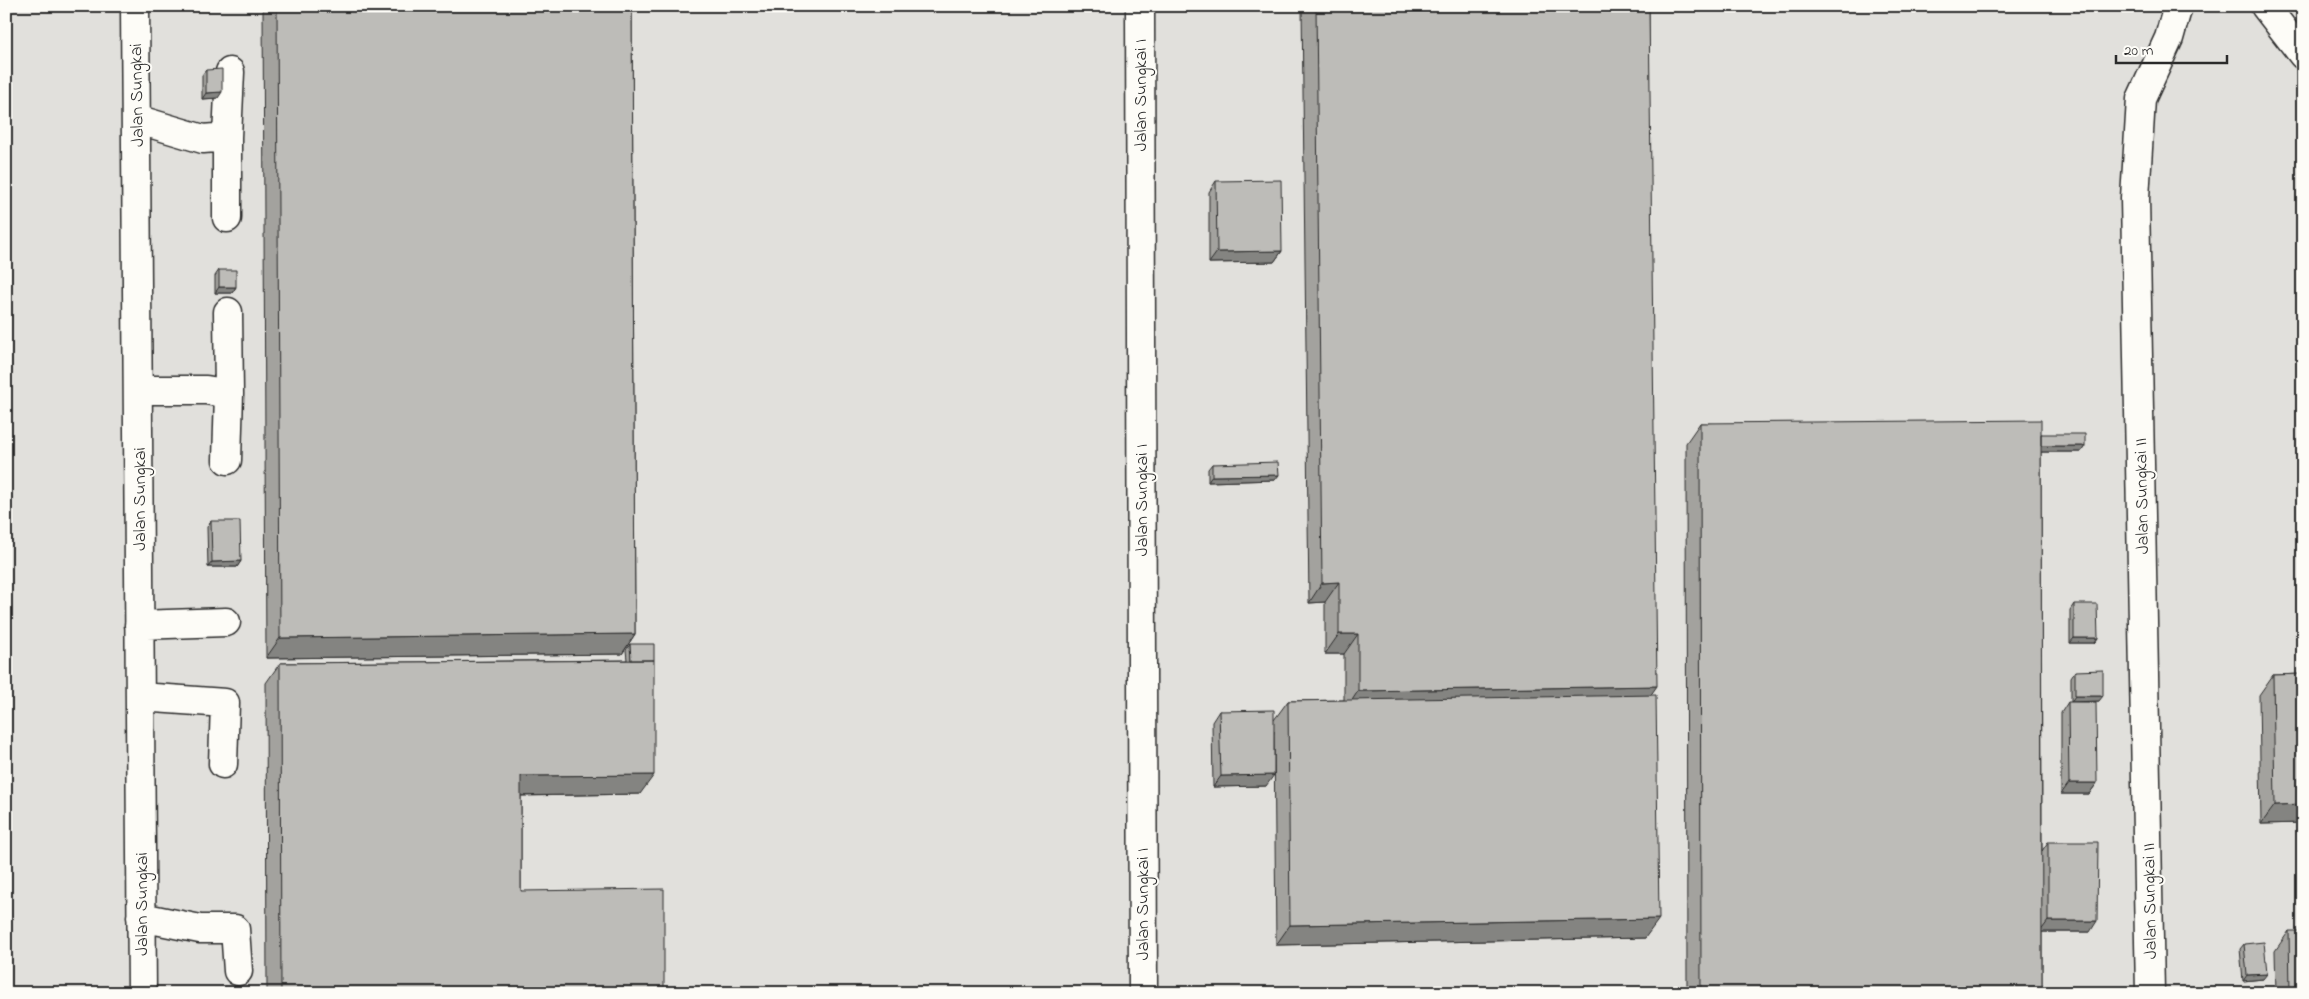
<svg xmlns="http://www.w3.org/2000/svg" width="2309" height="999" viewBox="0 0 2309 999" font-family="'Indie Flower',sans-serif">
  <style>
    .built { fill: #e1e0dc }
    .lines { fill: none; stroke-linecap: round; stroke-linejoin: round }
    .minor-casing { stroke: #2b2b2b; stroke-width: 31 }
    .minor { stroke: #fdfcf7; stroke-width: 28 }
    .wall { fill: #a3a29e; stroke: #2b2b2b }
    .shaded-wall { fill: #848481; stroke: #2b2b2b }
    .building { fill: #bdbcb8; stroke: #2b2b2b }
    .labels { text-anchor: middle; stroke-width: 4; stroke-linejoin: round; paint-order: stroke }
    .street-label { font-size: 18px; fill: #2b2b2b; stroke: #fdfcf7 }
  </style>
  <rect width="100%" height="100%" fill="#f0efeb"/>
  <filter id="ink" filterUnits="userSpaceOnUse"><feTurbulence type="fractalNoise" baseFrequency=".02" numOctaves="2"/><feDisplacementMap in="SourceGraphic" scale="10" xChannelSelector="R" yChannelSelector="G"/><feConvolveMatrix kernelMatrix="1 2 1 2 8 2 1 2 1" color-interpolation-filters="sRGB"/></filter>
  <g filter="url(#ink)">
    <path class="built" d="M 6,6 L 2303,6 L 2303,993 L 6,993 Z"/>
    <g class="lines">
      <defs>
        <path id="minor" d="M 135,6 L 142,993
          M 1140,6 L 1143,993
          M 2265,6 L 2303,55
          M 136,119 L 203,139 L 227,137
          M 227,218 L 227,137 L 230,72
          M 138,390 L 206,390 L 229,394
          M 227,460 L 229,394 L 228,312
          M 139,625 L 226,622
          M 140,697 L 225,703 L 223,764
          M 141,917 L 200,929 L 235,929 L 238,971
          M 2150,993 L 2135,198 L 2141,99 L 2169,38 L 2178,6"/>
      </defs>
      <use href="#minor" class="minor-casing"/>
      <use href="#minor" class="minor"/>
    </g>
    <path class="wall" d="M 263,6 L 632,6 L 635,634 L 622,654 L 266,658 Z
      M 1302,6 L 1649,6 L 1651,695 L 1645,938 L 1276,945 L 1274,731 L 1266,786 L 1213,787 L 1212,722 L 1219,711 L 1274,720 L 1288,701 L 1344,700 L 1344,654 L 1325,654 L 1325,602 L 1309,603 Z
      M 206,70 L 218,98 L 202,99 L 202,75 Z
      M 1216,181 L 1282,251 L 1274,262 L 1209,263 L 1209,192 Z
      M 219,270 L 236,287 L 232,293 L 215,293 L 215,276 Z
      M 1700,423 L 2041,434 L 2085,446 L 2081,452 L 2041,452 L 2042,851 L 2048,842 L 2090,932 L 2042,932 L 2042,993 L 1687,993 L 1686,443 Z
      M 1212,464 L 1275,480 L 1208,482 L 1208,469 Z
      M 211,521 L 241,561 L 237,567 L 208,567 L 207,527 Z
      M 2074,604 L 2098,638 L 2094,643 L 2070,643 L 2070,610 Z
      M 630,644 L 640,794 L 521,796 L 521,891 L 664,993 L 267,993 L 266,683 L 280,663 L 627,660 L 626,650 Z
      M 2075,671 L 2099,701 L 2071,702 L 2071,677 Z
      M 2303,674 L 2303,823 L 2261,824 L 2259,695 L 2273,675 Z
      M 2068,702 L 2097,783 L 2089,794 L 2061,794 L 2061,713 Z
      M 2289,931 L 2303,993 L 2276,993 L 2275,951 Z
      M 2244,944 L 2263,979 L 2243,981 L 2240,949 Z"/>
    <path class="shaded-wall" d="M 222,92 L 218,98 L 202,99 L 206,93 Z
      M 1282,251 L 1274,262 L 1209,263 L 1217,252 Z
      M 219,287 L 236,287 L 232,293 L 215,293 Z
      M 2031,446 L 2085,446 L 2081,452 L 2027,452 Z
      M 1279,475 L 1275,480 L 1208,482 L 1212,476 Z
      M 241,561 L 237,567 L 208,567 L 212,562 Z
      M 1339,582 L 1325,602 L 1309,603 L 1322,583 Z
      M 635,634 L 622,654 L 266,658 L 280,638 Z
      M 1339,634 L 1358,634 L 1344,654 L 1325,654 Z
      M 2074,638 L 2098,638 L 2094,643 L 2070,643 Z
      M 1657,686 L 1643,706 L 1345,711 L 1358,691 Z
      M 2075,696 L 2103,696 L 2099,701 L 2071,702 Z
      M 654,775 L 640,794 L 507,796 L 521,776 Z
      M 1274,775 L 1266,786 L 1213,787 L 1221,776 Z
      M 2069,783 L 2097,783 L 2089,794 L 2061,794 Z
      M 2303,804 L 2303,823 L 2261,824 L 2275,805 Z
      M 1659,919 L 1645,938 L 1276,945 L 1290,925 Z
      M 2048,921 L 2097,921 L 2090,932 L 2040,932 Z
      M 2267,974 L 2263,979 L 2243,981 L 2247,975 Z"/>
    <path class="building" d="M 277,6 L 632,6 L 635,634 L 280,638 Z
      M 1316,6 L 1649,6 L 1657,686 L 1358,691 L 1358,634 L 1339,634 L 1339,582 L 1322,583 Z
      M 222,69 L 222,92 L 206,93 L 206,70 Z
      M 1281,180 L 1282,251 L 1217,252 L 1216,181 Z
      M 219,270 L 236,270 L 236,287 L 219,287 Z
      M 2041,420 L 2042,993 L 1701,993 L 1700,423 Z
      M 2041,434 L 2085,434 L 2085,446 L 2041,446 Z
      M 1278,462 L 1279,475 L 1212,476 L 1212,464 Z
      M 211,521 L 240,521 L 241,561 L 212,562 Z
      M 2074,604 L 2097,604 L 2098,638 L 2074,638 Z
      M 630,644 L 654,644 L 654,660 L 631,660 Z
      M 654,660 L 654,775 L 521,776 L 521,891 L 664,889 L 664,993 L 281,993 L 280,663 Z
      M 2103,670 L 2103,696 L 2075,696 L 2075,671 Z
      M 2303,674 L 2303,804 L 2275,805 L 2273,675 Z
      M 1656,695 L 1659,919 L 1290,925 L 1288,701 Z
      M 2068,702 L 2096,702 L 2097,783 L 2069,783 Z
      M 1274,710 L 1274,775 L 1221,776 L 1219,711 Z
      M 2048,842 L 2098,842 L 2097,921 L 2048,921 Z
      M 2289,931 L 2303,931 L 2303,993 L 2290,993 Z
      M 2264,942 L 2267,974 L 2247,975 L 2244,944 Z"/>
  </g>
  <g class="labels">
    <g class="street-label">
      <text transform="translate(136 95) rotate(-91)" y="6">Jalan Sungkai</text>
      <text transform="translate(1140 95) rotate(-90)" y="6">Jalan Sungkai I</text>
      <text transform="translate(2141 496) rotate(-91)" y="6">Jalan Sungkai II</text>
      <text transform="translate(139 499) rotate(-90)" y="6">Jalan Sungkai</text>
      <text transform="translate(1141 500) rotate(-90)" y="6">Jalan Sungkai I</text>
      <text transform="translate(2149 901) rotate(-91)" y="6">Jalan Sungkai II</text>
      <text transform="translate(141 904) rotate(-90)" y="6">Jalan Sungkai</text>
      <text transform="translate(1142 904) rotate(-90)" y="6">Jalan Sungkai I</text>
    </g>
  </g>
  <rect width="2309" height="999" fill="none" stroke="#fdfcf7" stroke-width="25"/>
  <rect x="12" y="12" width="2284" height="974" fill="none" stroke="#2b2b2b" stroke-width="2" filter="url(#ink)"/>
  <path d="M2116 55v8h111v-8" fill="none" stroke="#2b2b2b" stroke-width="2.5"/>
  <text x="2124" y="55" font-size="15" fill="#2b2b2b" stroke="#fdfcf7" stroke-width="4" paint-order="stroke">20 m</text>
</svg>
